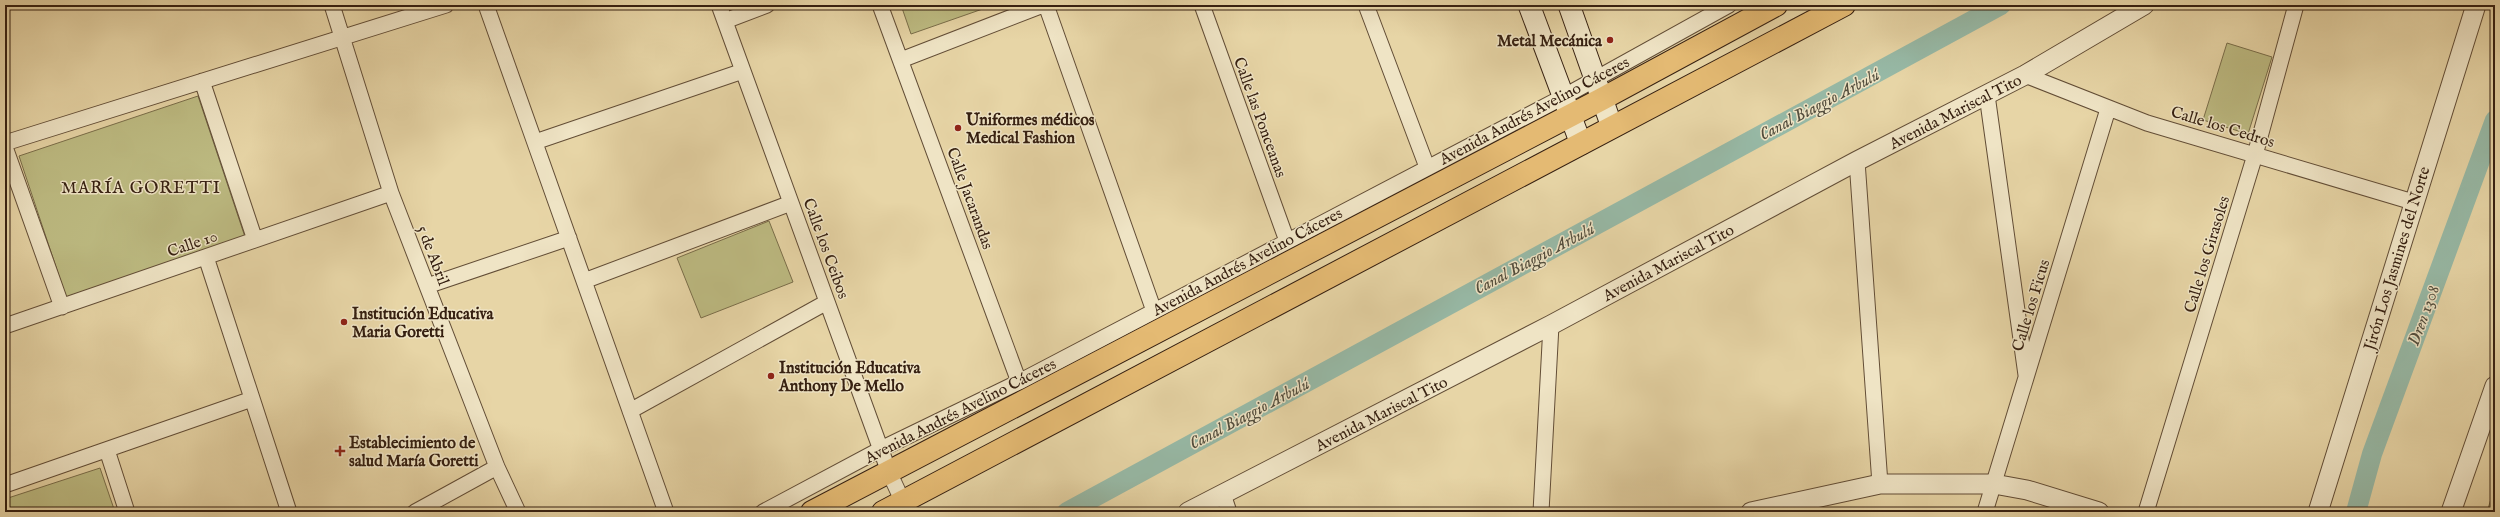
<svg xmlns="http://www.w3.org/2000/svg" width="2500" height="517" viewBox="0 0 2500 517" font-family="'IM FELL English',serif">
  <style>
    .green { fill: #bdbb82; stroke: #7a6e4a }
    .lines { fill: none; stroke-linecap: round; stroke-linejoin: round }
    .canal { stroke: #97b9a6; stroke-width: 20 }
    .minor-casing { stroke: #624d36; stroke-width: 17 }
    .tertiary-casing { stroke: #624d36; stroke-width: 21 }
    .secondary-casing { stroke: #362011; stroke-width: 23 }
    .trunk-casing { stroke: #362011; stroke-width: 24 }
    .minor { stroke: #efe4c5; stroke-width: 15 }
    .tertiary { stroke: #efe4c5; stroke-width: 19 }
    .secondary { stroke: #efe4c5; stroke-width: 21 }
    .trunk { stroke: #e4ba73; stroke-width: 22 }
    .poi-dot { fill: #8f2418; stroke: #efe4c5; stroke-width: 1.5 }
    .labels { text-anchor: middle; stroke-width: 3; stroke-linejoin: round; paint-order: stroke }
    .poi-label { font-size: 16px; font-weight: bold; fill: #362011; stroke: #efe4c5; text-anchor: start }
    .street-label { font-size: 16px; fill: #362011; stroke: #efe4c5 }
    .water-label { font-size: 17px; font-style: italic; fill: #534e3e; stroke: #efe4c5 }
    .neighbourhood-label { font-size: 17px; letter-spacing: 1px; fill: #362011; stroke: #efe4c5 }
  </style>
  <rect width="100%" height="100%" fill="#e7d5a6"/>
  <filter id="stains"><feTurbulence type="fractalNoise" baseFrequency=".005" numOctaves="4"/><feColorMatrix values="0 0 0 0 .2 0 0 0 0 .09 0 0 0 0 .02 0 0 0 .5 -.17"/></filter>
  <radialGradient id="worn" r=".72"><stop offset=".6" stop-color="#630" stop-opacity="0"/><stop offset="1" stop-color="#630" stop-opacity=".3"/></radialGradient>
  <path class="green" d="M 901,5 L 994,5 L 911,34 Z
    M 2227,43 L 2272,57 L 2248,134 L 2203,120 Z
    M 198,96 L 245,237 L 66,297 L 19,156 Z
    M 769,221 L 793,282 L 701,318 L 677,258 Z
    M 100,468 L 115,512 L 5,512 L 5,499 Z
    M 2495,486 L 2495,512 L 2487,512 Z"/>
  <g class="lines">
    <path class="canal" d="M 1067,512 L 2001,5
      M 2356,512 L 2372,454 L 2495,120"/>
    <defs>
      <path id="minor" d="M 332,5 L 391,193 L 497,467 L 518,512
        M 486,5 L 666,512
        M 719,5 L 889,472 L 903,502
        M 880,5 L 1019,382
        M 1046,5 L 1154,311
        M 1202,5 L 1287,241
        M 1366,5 L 1427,167
        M 725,21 L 767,5
        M 901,60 L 1043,5
        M 2025,75 L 2147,123 L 2413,202
        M 202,81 L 255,240
        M 1987,95 L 2026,375
        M 535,142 L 743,71
        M 5,143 L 446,5
        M 5,147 L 62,307
        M 1857,161 L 1880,484
        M 206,257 L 289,512
        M 584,281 L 791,203
        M 427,286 L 569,238
        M 5,326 L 391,193
        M 630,411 L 827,302
        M 107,450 L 127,512
        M 5,485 L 252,399
        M 1223,494 L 1229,512
        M 415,512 L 497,467
        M 763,512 L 881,449 L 1019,382 L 1563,97 L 1729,5
        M 1541,512 L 1551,325
        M 1985,512 L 2108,109
        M 2146,512 L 2255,155 L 2296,5"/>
      <path id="tertiary" d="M 1188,512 L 1551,325 L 1857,161 L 2025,75 L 2144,5
        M 1751,512 L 1880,484 L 1994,484 L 2027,490 L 2099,512
        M 2318,512 L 2476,5
        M 2451,512 L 2495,386"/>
      <path id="secondary" d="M 1529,5 L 1581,144
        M 1569,5 L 1612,127"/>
      <path id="trunk" d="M 812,512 L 1602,99 L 1776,5
        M 883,512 L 1844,5"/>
    </defs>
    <use href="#minor" class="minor-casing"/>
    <use href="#tertiary" class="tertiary-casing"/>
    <use href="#secondary" class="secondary-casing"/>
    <use href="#trunk" class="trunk-casing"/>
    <use href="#minor" class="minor"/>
    <use href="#tertiary" class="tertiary"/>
    <use href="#secondary" class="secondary"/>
    <use href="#trunk" class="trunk"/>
  </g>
  <g class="poi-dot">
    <circle cx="1610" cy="40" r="4"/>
    <circle cx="958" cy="128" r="4"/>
    <circle cx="344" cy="322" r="4"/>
    <circle cx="771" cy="376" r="4"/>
    <path d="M338 445h4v4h4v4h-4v4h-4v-4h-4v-4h4z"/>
  </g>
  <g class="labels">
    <g class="poi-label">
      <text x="1602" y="46" text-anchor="end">Metal Mecánica</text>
      <text x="966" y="125">Uniformes médicos<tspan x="966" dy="18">Medical Fashion</tspan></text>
      <text x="352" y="319">Institución Educativa<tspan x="352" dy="18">Maria Goretti</tspan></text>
      <text x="779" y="373">Institución Educativa<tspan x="779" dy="18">Anthony De Mello</tspan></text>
      <text x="349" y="448">Establecimiento de<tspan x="349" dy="18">salud María Goretti</tspan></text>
    </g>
    <g class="street-label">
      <text transform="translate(1534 110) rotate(-28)" y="6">Avenida Andrés Avelino Cáceres</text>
      <text transform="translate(1955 111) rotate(-27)" y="6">Avenida Mariscal Tito</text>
      <text transform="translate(1261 117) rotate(70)" y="6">Calle las Ponceanas</text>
      <text transform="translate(2223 126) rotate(17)" y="6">Calle los Cedros</text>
      <text transform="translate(971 198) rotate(70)" y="6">Calle Jacarandas</text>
      <text transform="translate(192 243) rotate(-19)" y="6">Calle 10</text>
      <text transform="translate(827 248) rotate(70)" y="6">Calle los Ceibos</text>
      <text transform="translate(2206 254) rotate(-73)" y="6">Calle los Girasoles</text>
      <text transform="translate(434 255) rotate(69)" y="6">5 de Abril</text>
      <text transform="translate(2396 258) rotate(-73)" y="6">Jirón Los Jasmines del Norte</text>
      <text transform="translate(1247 261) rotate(-28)" y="6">Avenida Andrés Avelino Cáceres</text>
      <text transform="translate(1668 262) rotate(-28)" y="6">Avenida Mariscal Tito</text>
      <text transform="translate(2030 305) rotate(-73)" y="6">Calle los Ficus</text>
      <text transform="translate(960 410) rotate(-27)" y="6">Avenida Andrés Avelino Cáceres</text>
      <text transform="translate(1381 413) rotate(-27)" y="6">Avenida Mariscal Tito</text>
    </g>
    <g class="water-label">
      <text transform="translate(1819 104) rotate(-28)" y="6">Canal Biaggio Arbulú</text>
      <text transform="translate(1534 258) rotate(-28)" y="6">Canal Biaggio Arbulú</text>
      <text transform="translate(2423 315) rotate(-70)" y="6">Dren 1308</text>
      <text transform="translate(1249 413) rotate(-28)" y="6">Canal Biaggio Arbulú</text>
    </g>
    <g class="neighbourhood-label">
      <text x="141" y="193">MARÍA GORETTI</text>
    </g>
  </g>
  <rect width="2500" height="517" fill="none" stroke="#e7d5a6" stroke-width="20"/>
  <rect x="6" y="6" width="2488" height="505" fill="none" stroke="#362011" stroke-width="2"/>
  <rect x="10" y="10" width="2480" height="497" fill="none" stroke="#362011"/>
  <rect width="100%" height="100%" filter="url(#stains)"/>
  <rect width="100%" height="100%" fill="url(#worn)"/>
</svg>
